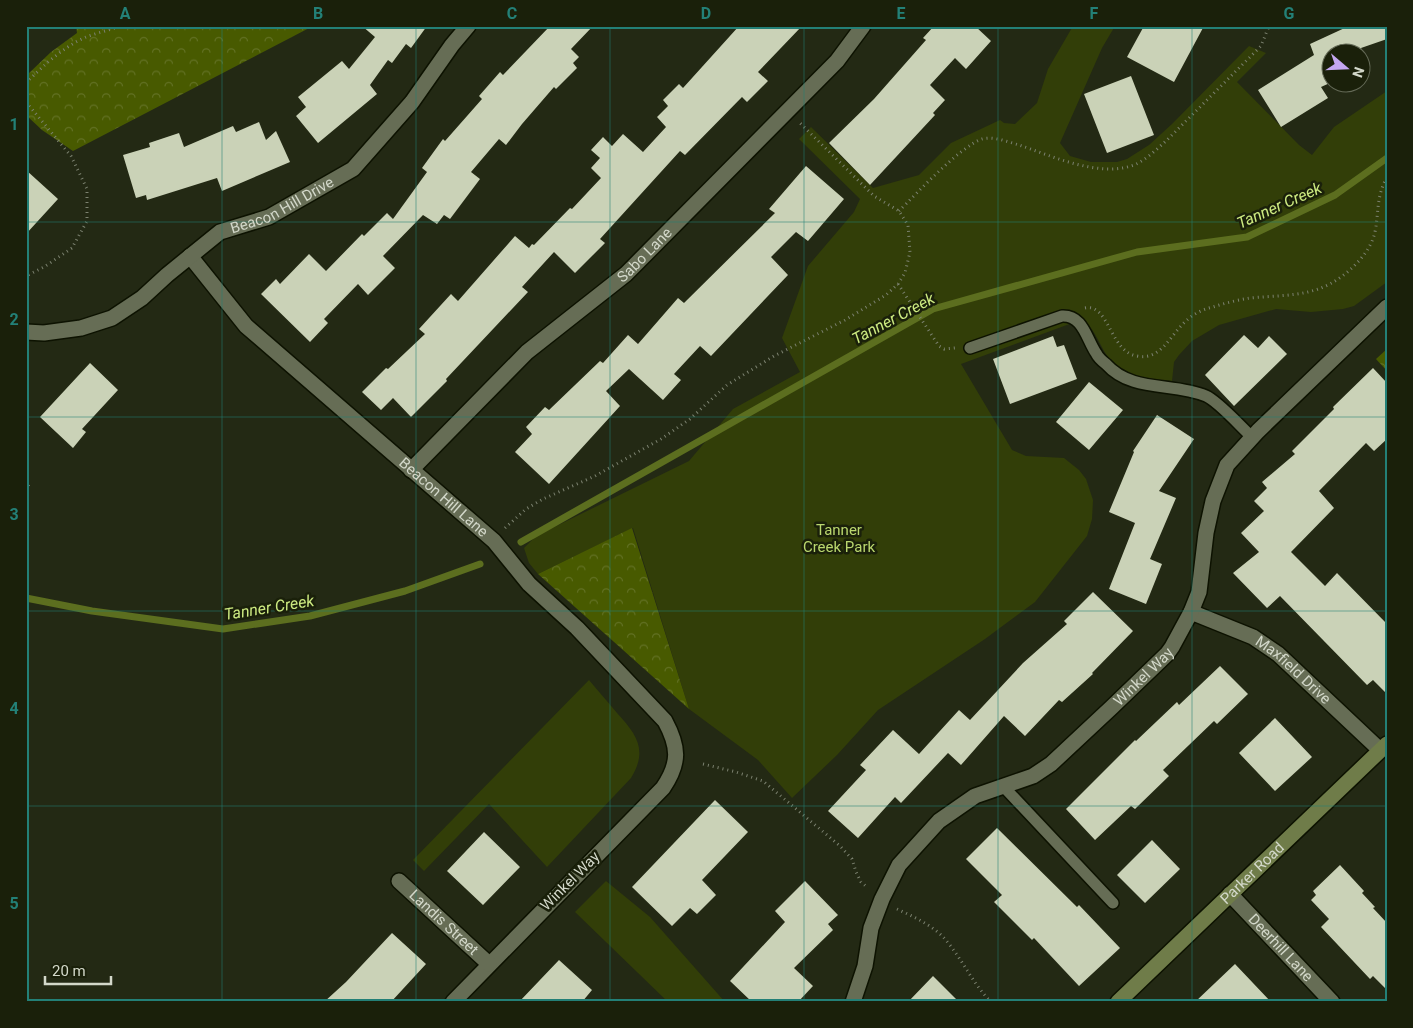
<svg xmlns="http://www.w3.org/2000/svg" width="1413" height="1028" viewBox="0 0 1413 1028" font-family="Roboto,sans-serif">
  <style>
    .green { fill: #323e08 }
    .forest { fill: url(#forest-crowns) }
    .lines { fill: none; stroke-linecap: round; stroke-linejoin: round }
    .stream { stroke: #5c6e1f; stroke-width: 7 }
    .building { fill: #cad2b7 }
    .lane-casing { stroke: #0d1201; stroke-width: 14 }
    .street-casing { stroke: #0d1201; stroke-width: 18 }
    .secondary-casing { stroke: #0d1201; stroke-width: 18 }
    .path { stroke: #7c8270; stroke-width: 3; stroke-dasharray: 1 4; stroke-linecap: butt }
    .lane { stroke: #666d55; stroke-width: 11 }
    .street { stroke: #666d55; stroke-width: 15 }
    .secondary { stroke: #6f7c49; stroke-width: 15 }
    .grid { fill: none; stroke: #238077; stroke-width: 1; stroke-opacity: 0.55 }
    .labels { text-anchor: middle; stroke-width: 5; stroke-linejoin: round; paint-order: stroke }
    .street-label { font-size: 15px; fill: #d3d8ca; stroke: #1a200a }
    .park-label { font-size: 15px; fill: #bad76e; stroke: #1a200a }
    .water-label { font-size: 16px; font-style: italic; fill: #cdea81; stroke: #1a200a }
    .neatline { fill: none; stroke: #238077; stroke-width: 2 }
    .grid-label { font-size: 16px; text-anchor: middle; font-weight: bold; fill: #238077 }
  </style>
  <defs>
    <pattern id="forest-crowns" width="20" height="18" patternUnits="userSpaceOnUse" patternTransform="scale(1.25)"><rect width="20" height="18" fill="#485a00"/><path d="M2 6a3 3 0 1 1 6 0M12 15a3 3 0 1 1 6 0" fill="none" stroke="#627124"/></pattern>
  </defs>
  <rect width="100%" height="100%" fill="#232914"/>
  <path class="green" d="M 1073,26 L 1115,26 L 1102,48 L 1060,143 L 1070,156 L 1091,162 L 1117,162 L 1127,159 L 1149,145 L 1172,124 L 1249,46 L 1266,53 L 1237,82 L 1299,145 L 1312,155 L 1334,127 L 1387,91 L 1387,282 L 1354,306 L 1343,309 L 1311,312 L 1276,309 L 1219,325 L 1192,341 L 1179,355 L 1174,362 L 1172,381 C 1144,378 1120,378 1104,351 C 1098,340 1093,328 1083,319 L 961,364 L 1012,450 L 1026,456 L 1064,458 L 1079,470 L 1086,479 L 1093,500 L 1092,519 L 1087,536 L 1035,602 L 985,639 L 878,710 L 837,755 L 792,798 L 758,760 L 689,709 L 633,528 L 538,574 L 529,563 L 524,548 L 536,536 L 689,461 L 733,409 L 800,372 L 782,338 L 808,266 L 854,212 L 860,199 L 799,139 L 811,127 L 873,188 L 919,175 L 951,143 L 1000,120 L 1004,123 L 1015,124 L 1037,103 L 1048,69 Z
    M 589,680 C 598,691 608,702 617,713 C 637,735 648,750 631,778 L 547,867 L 489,804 L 424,871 L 413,860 Z
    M 606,881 L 650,917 L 725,1002 L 668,1002 L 575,912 Z"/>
  <path class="forest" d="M 76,26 L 91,26 L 92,29 L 97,26 L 313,26 L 73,151 L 42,130 L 26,115 L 26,76 L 51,52 L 77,33 Z
    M 1387,349 L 1387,371 L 1376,359 Z
    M 632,528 L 689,709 L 538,574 Z"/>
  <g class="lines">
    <path class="stream" d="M 521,542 L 933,309 L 1137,252 L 1247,237 L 1335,195 L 1387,158
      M 26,598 L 92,611 L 223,629 L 310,616 L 405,591 L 480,564"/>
  </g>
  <path class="building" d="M 362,26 L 427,26 L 411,48 L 406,44 L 392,63 L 388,60 L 370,85 L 377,94 L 318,143 L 296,116 L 306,107 L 298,97 L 342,61 L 349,69 L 375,37 Z
    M 550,26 L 593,26 L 571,49 L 579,57 L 573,63 L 577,68 L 556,89 L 554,87 L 522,124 L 506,145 L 499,139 L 471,172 L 480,179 L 450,219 L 444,215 L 437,224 L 423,215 L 383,256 L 395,268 L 368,295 L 358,284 L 324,319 L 328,323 L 310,342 L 261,294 L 276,279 L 280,284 L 309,254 L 326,271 L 362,234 L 364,236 L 387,213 L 393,219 L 427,172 L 422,168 L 443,139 L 445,141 L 482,99 L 479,96 L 500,72 L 503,75 Z
    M 739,26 L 802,26 L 758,72 L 768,81 L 747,102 L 742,97 L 685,155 L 680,151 L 600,239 L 605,243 L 575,273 L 554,252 L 522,287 L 528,292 L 446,379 L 447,381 L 411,417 L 393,398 L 381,410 L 362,392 L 386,368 L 388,369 L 425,334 L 419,329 L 451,294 L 458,301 L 515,236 L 529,248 L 532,244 L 534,245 L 570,208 L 572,209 L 601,178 L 591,168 L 600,158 L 591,150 L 603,137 L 612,146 L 623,134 L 643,152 L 666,127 L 657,117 L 668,106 L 663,100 L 679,84 L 683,88 Z
    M 934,26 L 975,26 L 991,41 L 966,69 L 955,58 L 930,85 L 945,100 L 933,113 L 935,115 L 870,185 L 829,143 L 874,99 L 926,40 L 923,38 Z
    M 1144,26 L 1204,26 L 1174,82 L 1127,57 Z
    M 1349,26 L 1387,26 L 1387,39 L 1361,48 L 1369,65 L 1360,69 L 1360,52 L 1330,52 L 1330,82 L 1332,82 L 1321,87 L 1328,98 L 1281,127 L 1258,90 L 1314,55 L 1310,44 Z
    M 1131,76 L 1154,135 L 1107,153 L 1084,94 Z
    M 259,122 L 266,140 L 276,131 L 290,162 L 222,191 L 217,178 L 147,200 L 146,195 L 136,198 L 123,155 L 150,147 L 149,143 L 179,133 L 184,147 L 233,126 L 236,132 Z
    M 806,166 L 844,199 L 808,241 L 796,232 L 771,257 L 788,275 L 711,356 L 700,346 L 674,374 L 681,380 L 663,400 L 629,369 L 606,391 L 620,406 L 549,484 L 515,452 L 532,434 L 526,427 L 545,407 L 549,410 L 600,361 L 603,363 L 628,335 L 638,344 L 678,298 L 684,303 L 775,213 L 769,209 Z
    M 26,170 L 58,199 L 26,234 Z
    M 1244,335 L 1258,348 L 1269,336 L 1287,354 L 1234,406 L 1205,375 Z
    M 1053,336 L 1057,347 L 1064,345 L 1077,379 L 1010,404 L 993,359 Z
    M 90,363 L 118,390 L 82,429 L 86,432 L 73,448 L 40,417 Z
    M 1373,368 L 1387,383 L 1387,439 L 1374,451 L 1366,443 L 1319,491 L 1334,508 L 1291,552 L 1325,586 L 1337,573 L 1387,624 L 1387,694 L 1373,680 L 1367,685 L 1280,596 L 1267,608 L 1233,573 L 1259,552 L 1241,533 L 1264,511 L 1254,501 L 1267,488 L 1262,482 L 1295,454 L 1292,451 L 1334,409 L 1333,407 Z
    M 1089,382 L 1123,410 L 1089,450 L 1056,422 Z
    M 1157,415 L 1194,439 L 1159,491 L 1176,498 L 1150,559 L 1162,564 L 1146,604 L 1109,589 L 1135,523 L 1109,512 L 1134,452 L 1133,451 Z
    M 1093,592 L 1133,631 L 1092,673 L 1093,674 L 1062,702 L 1059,700 L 1025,736 L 1004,716 L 961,765 L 948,753 L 901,803 L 895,797 L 858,838 L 828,811 L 866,770 L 860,765 L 893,730 L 919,754 L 959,710 L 970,720 L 1023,663 L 1067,624 L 1064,621 Z
    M 1220,666 L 1248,694 L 1217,724 L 1214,721 L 1163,770 L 1169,776 L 1135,809 L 1131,806 L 1095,840 L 1066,809 L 1135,740 L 1136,741 L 1177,702 L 1179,705 Z
    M 1275,718 L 1312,757 L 1275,791 L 1239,753 Z
    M 715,800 L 748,832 L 702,880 L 716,895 L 697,914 L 690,908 L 672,926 L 632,887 Z
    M 997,828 L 1077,907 L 1079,905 L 1120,948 L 1079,986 L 1034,938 L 1032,940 L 994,902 L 1002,895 L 966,859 Z
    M 484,832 L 520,867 L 483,905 L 447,871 Z
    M 1152,840 L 1180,869 L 1145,903 L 1117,875 Z
    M 1340,865 L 1364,891 L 1362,893 L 1375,907 L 1373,908 L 1387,923 L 1387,990 L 1373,976 L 1370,979 L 1321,927 L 1329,919 L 1311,900 L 1316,895 L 1313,891 Z
    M 805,881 L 838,915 L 828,924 L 833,930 L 794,968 L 813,986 L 798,1002 L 752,1002 L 730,981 L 785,922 L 775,911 Z
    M 392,933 L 426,964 L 391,1002 L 324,1002 L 346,982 Z
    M 559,960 L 592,990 L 582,1002 L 519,1002 Z
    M 1235,964 L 1271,1002 L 1195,1002 Z
    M 933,976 L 959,1002 L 908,1002 Z"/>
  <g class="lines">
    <defs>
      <path id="lane" d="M 970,348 L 1062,316 C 1083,315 1086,338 1096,353 C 1098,357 1102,361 1106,364 C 1132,393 1173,382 1206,396 C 1218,401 1241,427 1252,437
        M 1003,786 L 1113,903"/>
      <g id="street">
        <path id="s1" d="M 190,256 L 246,326 L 494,541 L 529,584 L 577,628 L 665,721 C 679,747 680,763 663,788 L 453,1002"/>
        <path id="s2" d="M 26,332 L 44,333 L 81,328 L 112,318 L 142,298 L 167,275 L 220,232 L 269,217 L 353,169 L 412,102 L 452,45 L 468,26"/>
        <path id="s3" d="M 411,470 L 527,352 L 626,274 L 837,61 L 863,26"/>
        <path id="s4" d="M 1191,612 L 1253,637 L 1278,654 L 1380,750"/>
        <path id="s5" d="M 399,881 L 489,964"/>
        <path id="s6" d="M 1230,894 L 1332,1002"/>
        <path id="s7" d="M 853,1002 L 865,966 L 871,928 L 882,899 L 899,865 L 939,821 L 975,796 L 1033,776 L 1051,764 L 1112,707 L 1167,654 L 1172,647 L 1191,612 L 1199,592 L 1206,533 L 1213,501 L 1227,465 L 1258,431 L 1387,307"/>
      </g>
      <g id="secondary">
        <path id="s8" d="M 1118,1002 L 1387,744"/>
      </g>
    </defs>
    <use href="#lane" class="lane-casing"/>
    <use href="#street" class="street-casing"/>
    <use href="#secondary" class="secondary-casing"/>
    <path class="path" d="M 26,83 C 43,66 63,47 86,37 C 97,33 109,30 121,26
      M 26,102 L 71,156 L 87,189 L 87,221 L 72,248 L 44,267 L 26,276
      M 899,211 C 917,193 961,146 982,139 C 994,136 1008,142 1019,145 C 1052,156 1099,178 1134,165 C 1146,160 1157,149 1167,140 L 1261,46 L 1269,26
      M 898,284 L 939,346 L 944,349 L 955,348
      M 1085,308 C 1109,303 1110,352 1137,356 C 1161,361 1170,335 1186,321 C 1193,314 1203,309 1213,307 C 1225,303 1238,300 1250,298 C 1293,294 1322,298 1355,265 C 1364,256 1372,245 1375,232 C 1379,212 1376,197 1387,177
      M 26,481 L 30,489
      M 505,528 L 526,509 L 543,499 L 595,476 L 661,439 L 690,419 L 727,385 L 774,356 L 845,320 L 886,295 L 898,284 L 905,273 L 910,252 L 908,225 L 899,211 L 874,196 L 800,123
      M 703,764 L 736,772 L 763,781 L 840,846 L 852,859 L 856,872 L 861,882 L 868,888
      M 897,909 C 914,917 932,925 944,938 C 962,958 972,983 991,1002"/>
    <use href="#lane" class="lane"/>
    <use href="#street" class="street"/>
    <use href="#secondary" class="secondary"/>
  </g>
  <path class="grid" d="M 222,26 L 222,1002M 416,26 L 416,1002M 610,26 L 610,1002M 804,26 L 804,1002M 998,26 L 998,1002M 1192,26 L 1192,1002M 26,222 L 1387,222M 26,417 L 1387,417M 26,611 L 1387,611M 26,806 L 1387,806"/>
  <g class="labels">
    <g class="street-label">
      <text dy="5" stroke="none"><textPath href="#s2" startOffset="294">Beacon Hill Drive</textPath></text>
      <text dy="5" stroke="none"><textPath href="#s3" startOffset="318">Sabo Lane</textPath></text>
      <text dy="5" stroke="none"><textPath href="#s1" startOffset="351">Beacon Hill Lane</textPath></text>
      <text dy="5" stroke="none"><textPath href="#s4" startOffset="119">Maxfield Drive</textPath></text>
      <text dy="5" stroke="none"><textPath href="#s7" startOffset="459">Winkel Way</textPath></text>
      <text dy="5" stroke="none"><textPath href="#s8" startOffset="186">Parker Road</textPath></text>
      <text transform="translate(570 881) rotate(-45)" y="5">Winkel Way</text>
      <text dy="5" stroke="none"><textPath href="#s5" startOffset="61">Landis Street</textPath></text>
      <text dy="5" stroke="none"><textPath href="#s6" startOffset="74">Deerhill Lane</textPath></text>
    </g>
    <g class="park-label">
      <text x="839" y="535">Tanner<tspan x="839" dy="17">Creek Park</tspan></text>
    </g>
    <g class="water-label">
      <text transform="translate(1279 205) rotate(-24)" y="6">Tanner Creek</text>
      <text transform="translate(893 318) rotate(-28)" y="6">Tanner Creek</text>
      <text transform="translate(269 607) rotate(-9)" y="6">Tanner Creek</text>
    </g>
  </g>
  <rect width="1413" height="1028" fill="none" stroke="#1a200a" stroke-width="55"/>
  <g transform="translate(1346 68) rotate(109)"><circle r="24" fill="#1a200a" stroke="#646a57"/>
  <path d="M0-4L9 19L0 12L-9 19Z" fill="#c4a7f1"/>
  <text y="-8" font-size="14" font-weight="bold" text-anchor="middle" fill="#d3d8ca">N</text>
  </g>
  <path d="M45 976v8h66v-8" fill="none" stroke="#d3d8ca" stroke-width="2.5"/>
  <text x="52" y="976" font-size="15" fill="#d3d8ca" stroke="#1a200a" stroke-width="4" paint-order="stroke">20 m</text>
  <rect x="28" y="28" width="1358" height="972" class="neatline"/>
  <g class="grid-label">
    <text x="125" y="19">A</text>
    <text x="318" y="19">B</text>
    <text x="512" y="19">C</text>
    <text x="706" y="19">D</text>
    <text x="901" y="19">E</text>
    <text x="1094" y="19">F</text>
    <text x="1289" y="19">G</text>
    <text x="14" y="130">1</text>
    <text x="14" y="325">2</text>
    <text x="14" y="520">3</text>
    <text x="14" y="714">4</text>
    <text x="14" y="909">5</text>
  </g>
</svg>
